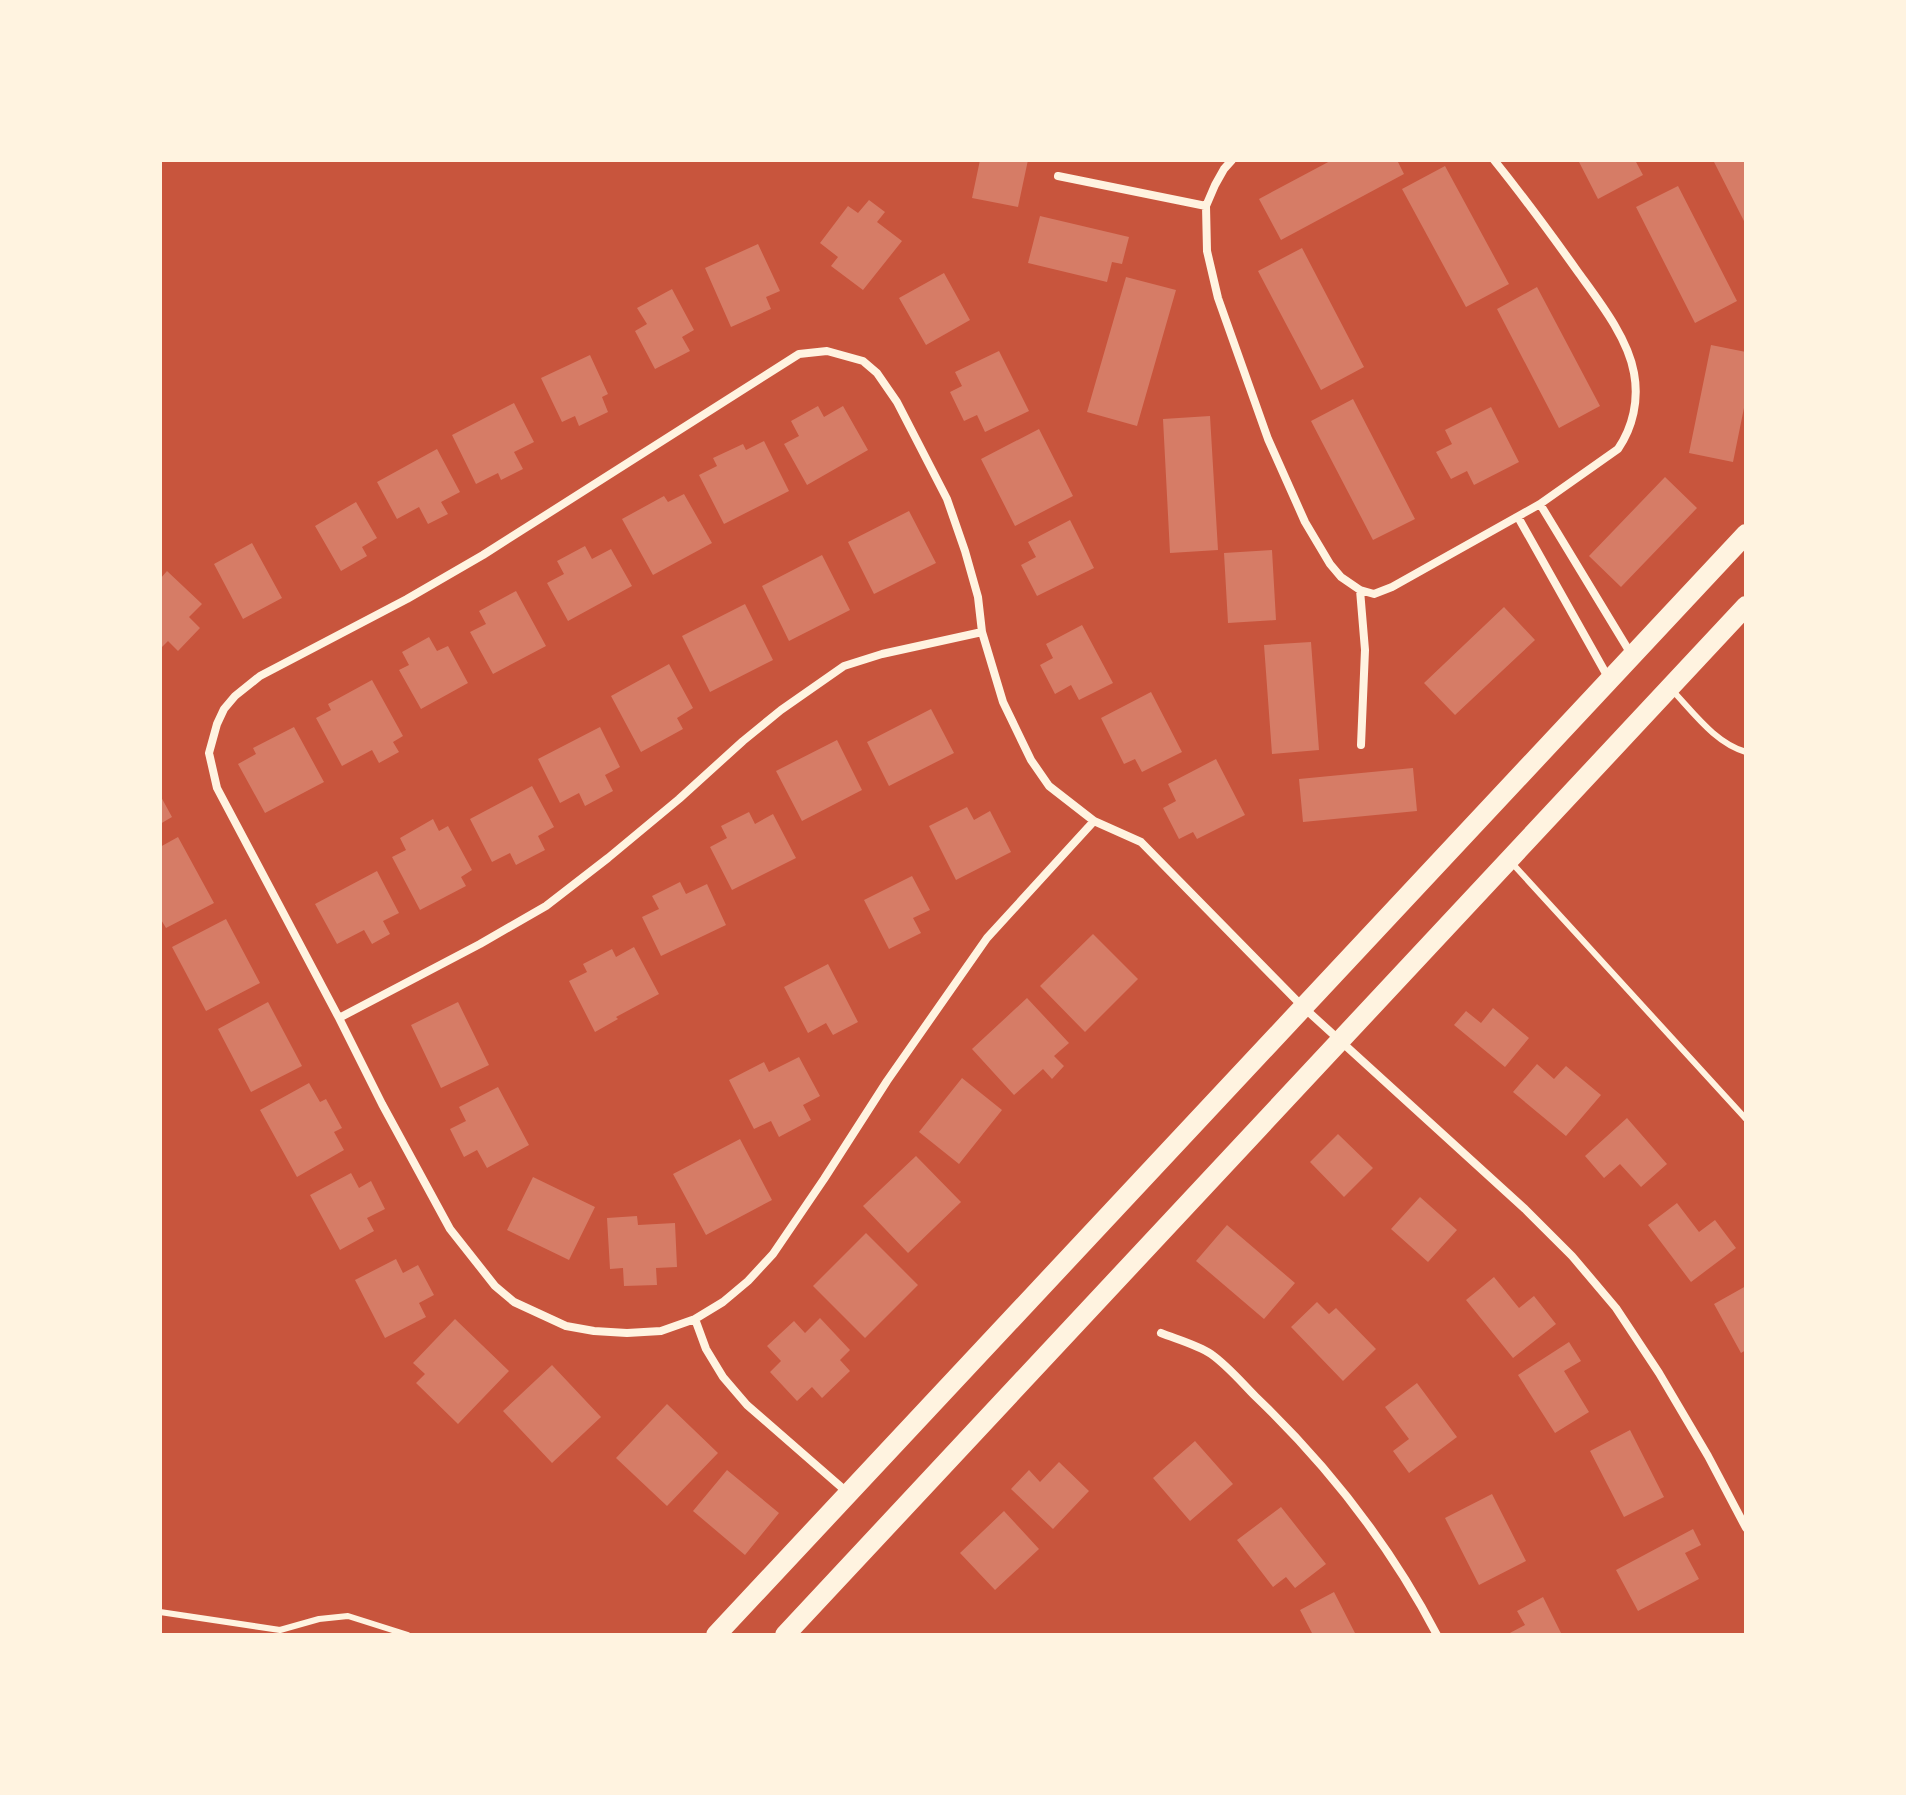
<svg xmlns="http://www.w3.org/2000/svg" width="1906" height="1795" viewBox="0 0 1906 1795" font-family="Barlow,sans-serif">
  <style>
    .building { fill: #d67c66 }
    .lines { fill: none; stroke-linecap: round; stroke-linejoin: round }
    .service { stroke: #fff3e0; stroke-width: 6 }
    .minor { stroke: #fff3e0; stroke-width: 8 }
    .primary { stroke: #fff3e0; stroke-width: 20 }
  </style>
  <rect width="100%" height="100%" fill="#c8553d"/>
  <path class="building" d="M 980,160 L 1028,160 L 1018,207 L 972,198 Z
    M 1332,160 L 1397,160 L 1404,174 L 1281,240 L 1259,199 Z
    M 1578,160 L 1635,160 L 1643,175 L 1598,199 Z
    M 1713,160 L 1746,160 L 1746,225 Z
    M 1445,166 L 1509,284 L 1466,307 L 1402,189 Z
    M 1678,186 L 1737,301 L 1695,323 L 1636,207 Z
    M 869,200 L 885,212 L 877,222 L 902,241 L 863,290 L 831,266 L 838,257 L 820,243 L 848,206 L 858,213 Z
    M 1040,216 L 1129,237 L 1122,264 L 1112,262 L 1107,282 L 1028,263 Z
    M 758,244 L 780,291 L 766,297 L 771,309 L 731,327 L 705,268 Z
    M 1302,248 L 1364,367 L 1321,390 L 1258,271 Z
    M 944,273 L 970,320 L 926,345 L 899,298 Z
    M 1126,277 L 1176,290 L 1137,426 L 1087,412 Z
    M 1537,287 L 1600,406 L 1559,428 L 1497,309 Z
    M 672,289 L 694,330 L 682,337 L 690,351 L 655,369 L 635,331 L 647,324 L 637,308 Z
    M 1711,345 L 1746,352 L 1746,398 L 1733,462 L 1689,453 Z
    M 999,351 L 1029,411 L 985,432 L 977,415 L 964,421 L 950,392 L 962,386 L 955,372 Z
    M 590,355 L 608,394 L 602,397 L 608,412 L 579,426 L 575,416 L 562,422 L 541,378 Z
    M 1353,399 L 1415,519 L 1373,540 L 1311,421 Z
    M 514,403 L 534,442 L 514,452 L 523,469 L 501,480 L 498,473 L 476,484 L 452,435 Z
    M 818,406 L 824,417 L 843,406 L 868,450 L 807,485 L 784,444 L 799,436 L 791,421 Z
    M 1491,407 L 1519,462 L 1474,485 L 1467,471 L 1451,479 L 1436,452 L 1452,444 L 1445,430 Z
    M 1210,416 L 1218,550 L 1170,553 L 1163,419 Z
    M 1039,429 L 1073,496 L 1015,526 L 981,459 Z
    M 764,441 L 789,491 L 724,524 L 699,475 L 717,466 L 713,458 L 743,444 L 746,450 Z
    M 437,449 L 460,492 L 441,502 L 448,514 L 428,524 L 419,507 L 397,519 L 377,482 Z
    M 1665,477 L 1697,508 L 1621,587 L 1589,556 Z
    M 684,494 L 712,543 L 653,575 L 622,519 L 664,496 L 668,502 Z
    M 356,502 L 377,538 L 362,547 L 367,556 L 341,571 L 315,526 Z
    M 909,511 L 936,563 L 874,594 L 848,542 Z
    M 1070,520 L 1094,568 L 1037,596 L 1021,565 L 1036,557 L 1028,542 Z
    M 252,543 L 282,598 L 243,619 L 214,564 Z
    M 585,546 L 592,559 L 611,549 L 632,586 L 568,621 L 547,583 L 564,574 L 557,561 Z
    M 1272,550 L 1276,620 L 1228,623 L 1224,553 Z
    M 822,555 L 850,610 L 789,641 L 762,586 Z
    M 167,571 L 202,604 L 189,617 L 200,628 L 178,651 L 168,641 L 160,649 L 160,579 Z
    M 516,591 L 546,646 L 493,674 L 470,632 L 486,624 L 479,611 Z
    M 745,604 L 773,660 L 710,692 L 682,636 Z
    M 1504,607 L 1535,640 L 1455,715 L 1424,683 Z
    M 1082,625 L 1113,683 L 1079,700 L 1071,685 L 1055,694 L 1040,665 L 1053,658 L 1046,644 Z
    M 429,637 L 437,651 L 448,646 L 468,683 L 421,709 L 399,670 L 409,665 L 402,652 Z
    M 1311,642 L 1319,750 L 1272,754 L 1264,645 Z
    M 669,664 L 693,708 L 677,718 L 683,729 L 641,752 L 611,696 Z
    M 372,680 L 403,736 L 393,742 L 399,752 L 379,763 L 372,750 L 342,766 L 316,718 L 331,710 L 328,704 Z
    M 1151,692 L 1182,752 L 1142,772 L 1135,759 L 1124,764 L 1101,718 Z
    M 931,709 L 954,753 L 889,786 L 867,742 Z
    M 294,727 L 324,782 L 265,813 L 238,764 L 256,754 L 253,748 Z
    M 600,727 L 620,767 L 605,775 L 613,791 L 585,806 L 579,793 L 560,803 L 538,759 Z
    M 837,740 L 862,790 L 802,821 L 776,771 Z
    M 1216,759 L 1245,815 L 1197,839 L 1193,832 L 1179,839 L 1163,808 L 1176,801 L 1168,784 Z
    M 1413,768 L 1417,811 L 1303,822 L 1299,779 Z
    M 532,786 L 554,827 L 538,836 L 545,850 L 516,865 L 510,853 L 492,862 L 470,819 Z
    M 160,795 L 172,817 L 160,824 Z
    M 967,807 L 974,820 L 990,811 L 1011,852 L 956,880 L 929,826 Z
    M 749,812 L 755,824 L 773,814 L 796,858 L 732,890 L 710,847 L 727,838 L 721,826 Z
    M 433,819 L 439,831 L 448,826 L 472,870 L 461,877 L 466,886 L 420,910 L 392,857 L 406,850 L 400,838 Z
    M 178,837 L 214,903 L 166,928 L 160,918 L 160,847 Z
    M 377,871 L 399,913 L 383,921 L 390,934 L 372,944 L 364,930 L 337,944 L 315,904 Z
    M 912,876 L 930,910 L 913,918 L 921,933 L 889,949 L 864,900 Z
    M 680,882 L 686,894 L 707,884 L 726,925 L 661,956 L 642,917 L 659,909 L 652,896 Z
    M 226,919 L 260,983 L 206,1011 L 172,947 Z
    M 1093,934 L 1138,979 L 1085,1032 L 1040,986 Z
    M 634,947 L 659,994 L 616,1017 L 618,1019 L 595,1032 L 569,981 L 587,972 L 583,964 L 612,949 L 616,957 Z
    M 828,964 L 858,1022 L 833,1035 L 826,1023 L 808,1033 L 784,987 Z
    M 1027,998 L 1069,1043 L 1054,1056 L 1064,1066 L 1052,1079 L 1043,1069 L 1014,1095 L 972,1049 Z
    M 268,1002 L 302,1066 L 251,1092 L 218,1029 Z
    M 458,1002 L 489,1065 L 441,1088 L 411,1025 Z
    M 1493,1008 L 1529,1038 L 1505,1067 L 1454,1025 L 1466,1011 L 1481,1023 Z
    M 799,1057 L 820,1096 L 803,1105 L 811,1120 L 779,1137 L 771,1121 L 754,1129 L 729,1080 L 764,1062 L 769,1072 Z
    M 1537,1064 L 1554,1079 L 1566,1066 L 1601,1095 L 1566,1136 L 1513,1092 Z
    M 962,1078 L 1002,1110 L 959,1164 L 919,1132 Z
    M 309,1083 L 320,1102 L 326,1099 L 342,1128 L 334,1132 L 344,1150 L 297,1177 L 260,1110 Z
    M 498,1087 L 529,1145 L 487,1168 L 477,1150 L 464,1157 L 450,1129 L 466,1121 L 459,1107 Z
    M 1627,1118 L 1667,1164 L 1641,1187 L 1620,1164 L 1604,1178 L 1585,1156 Z
    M 1338,1134 L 1373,1168 L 1344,1197 L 1310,1162 Z
    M 740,1139 L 772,1200 L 706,1235 L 673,1174 Z
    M 916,1156 L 961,1202 L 908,1253 L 863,1206 Z
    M 351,1173 L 359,1188 L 371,1181 L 385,1209 L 367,1218 L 374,1231 L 340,1250 L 310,1195 Z
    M 533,1177 L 595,1207 L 569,1260 L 507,1230 Z
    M 1420,1197 L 1457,1230 L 1428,1262 L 1391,1229 Z
    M 1677,1203 L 1699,1232 L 1715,1220 L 1736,1248 L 1691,1282 L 1648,1225 Z
    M 637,1216 L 638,1225 L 675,1223 L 677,1267 L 656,1268 L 657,1285 L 624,1286 L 623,1268 L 610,1269 L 607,1218 Z
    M 1227,1225 L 1295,1283 L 1264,1319 L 1196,1261 Z
    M 866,1233 L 918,1285 L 865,1338 L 813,1286 Z
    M 396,1259 L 403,1273 L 418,1265 L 434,1295 L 419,1303 L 426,1317 L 385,1338 L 355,1280 Z
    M 1494,1277 L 1519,1308 L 1534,1296 L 1556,1324 L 1513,1358 L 1466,1300 Z
    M 1746,1286 L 1746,1350 L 1741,1353 L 1714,1304 Z
    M 1317,1302 L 1329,1314 L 1336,1308 L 1376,1349 L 1343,1381 L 1291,1327 Z
    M 820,1318 L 850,1350 L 840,1360 L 850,1371 L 822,1398 L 812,1387 L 797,1401 L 770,1372 L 781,1361 L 767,1346 L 794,1321 L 805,1333 Z
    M 455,1319 L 509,1371 L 458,1424 L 416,1383 L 425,1374 L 413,1363 Z
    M 1569,1342 L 1581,1361 L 1564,1371 L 1589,1412 L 1555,1433 L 1518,1375 Z
    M 552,1365 L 601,1417 L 552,1463 L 503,1411 Z
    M 1417,1383 L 1457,1437 L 1409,1473 L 1393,1451 L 1409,1439 L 1385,1407 Z
    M 667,1404 L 718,1453 L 667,1506 L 616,1458 Z
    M 1630,1430 L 1664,1497 L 1624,1517 L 1590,1451 Z
    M 1195,1441 L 1233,1484 L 1190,1521 L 1153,1478 Z
    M 1059,1462 L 1089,1491 L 1053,1529 L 1011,1489 L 1029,1470 L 1040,1482 Z
    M 727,1470 L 779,1513 L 745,1555 L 693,1511 Z
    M 1492,1494 L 1526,1561 L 1479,1585 L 1445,1518 Z
    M 1281,1507 L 1326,1564 L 1295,1588 L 1286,1577 L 1273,1587 L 1237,1540 Z
    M 1004,1511 L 1039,1549 L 995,1590 L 960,1553 Z
    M 1693,1529 L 1701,1545 L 1685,1553 L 1699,1579 L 1638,1611 L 1616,1570 Z
    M 1334,1592 L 1356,1635 L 1313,1635 L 1300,1610 Z
    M 1543,1597 L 1562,1635 L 1506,1635 L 1525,1625 L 1517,1611 Z"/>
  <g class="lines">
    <path class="service" d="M 1672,690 C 1694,713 1715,743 1746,752
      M 1511,862 L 1746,1119
      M 160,1612 L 280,1630 L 319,1619 L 348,1616 L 408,1635"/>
    <path class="minor" d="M 1232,160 L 1224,169 L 1215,185 L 1206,206 L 1207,251 L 1218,298 L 1268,439 L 1305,522 L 1330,564 L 1341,577 L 1360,590 L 1374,594 L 1392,587 L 1540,504 L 1618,449 C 1633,427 1639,400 1634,373 C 1628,338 1599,301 1578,272 C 1551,234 1523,196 1494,160
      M 1058,176 L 1206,206
      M 1540,504 L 1631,654
      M 1518,517 L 1609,679
      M 1360,590 L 1365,650 L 1361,745
      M 1094,821 L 987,938 L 887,1081 L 824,1179 L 773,1254 L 748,1281 L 723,1302 L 695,1319 L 661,1331 L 627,1333 L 594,1331 L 566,1326 L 514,1302 L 495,1286 L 450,1229 L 382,1104 L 339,1018 L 217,788 L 209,753 L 217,724 L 224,709 L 235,696 L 260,676 L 407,599 L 483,555 L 799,354 L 827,351 L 863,361 L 877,373 L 897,402 L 947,499 L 965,551 L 978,597 L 982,632 L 1003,702 L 1031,760 L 1049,786 L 1094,821 L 1141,842 L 1302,1006 L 1525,1209 L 1572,1256 L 1616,1308 L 1659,1373 L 1708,1456 L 1746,1528
      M 339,1018 L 480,944 L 546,906 L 608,858 L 679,799 L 743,741 L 781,710 L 844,666 L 882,654 L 982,632
      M 695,1319 L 706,1349 L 723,1377 L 747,1405 L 848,1493
      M 1161,1333 C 1176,1339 1198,1345 1211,1354 C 1228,1366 1242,1383 1256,1397 C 1329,1467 1390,1545 1437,1635"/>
    <path class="primary" d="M 716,1635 L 1746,534
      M 785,1635 L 1746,606"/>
  </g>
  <rect width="1906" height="1795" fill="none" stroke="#fff3e0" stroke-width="324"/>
</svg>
